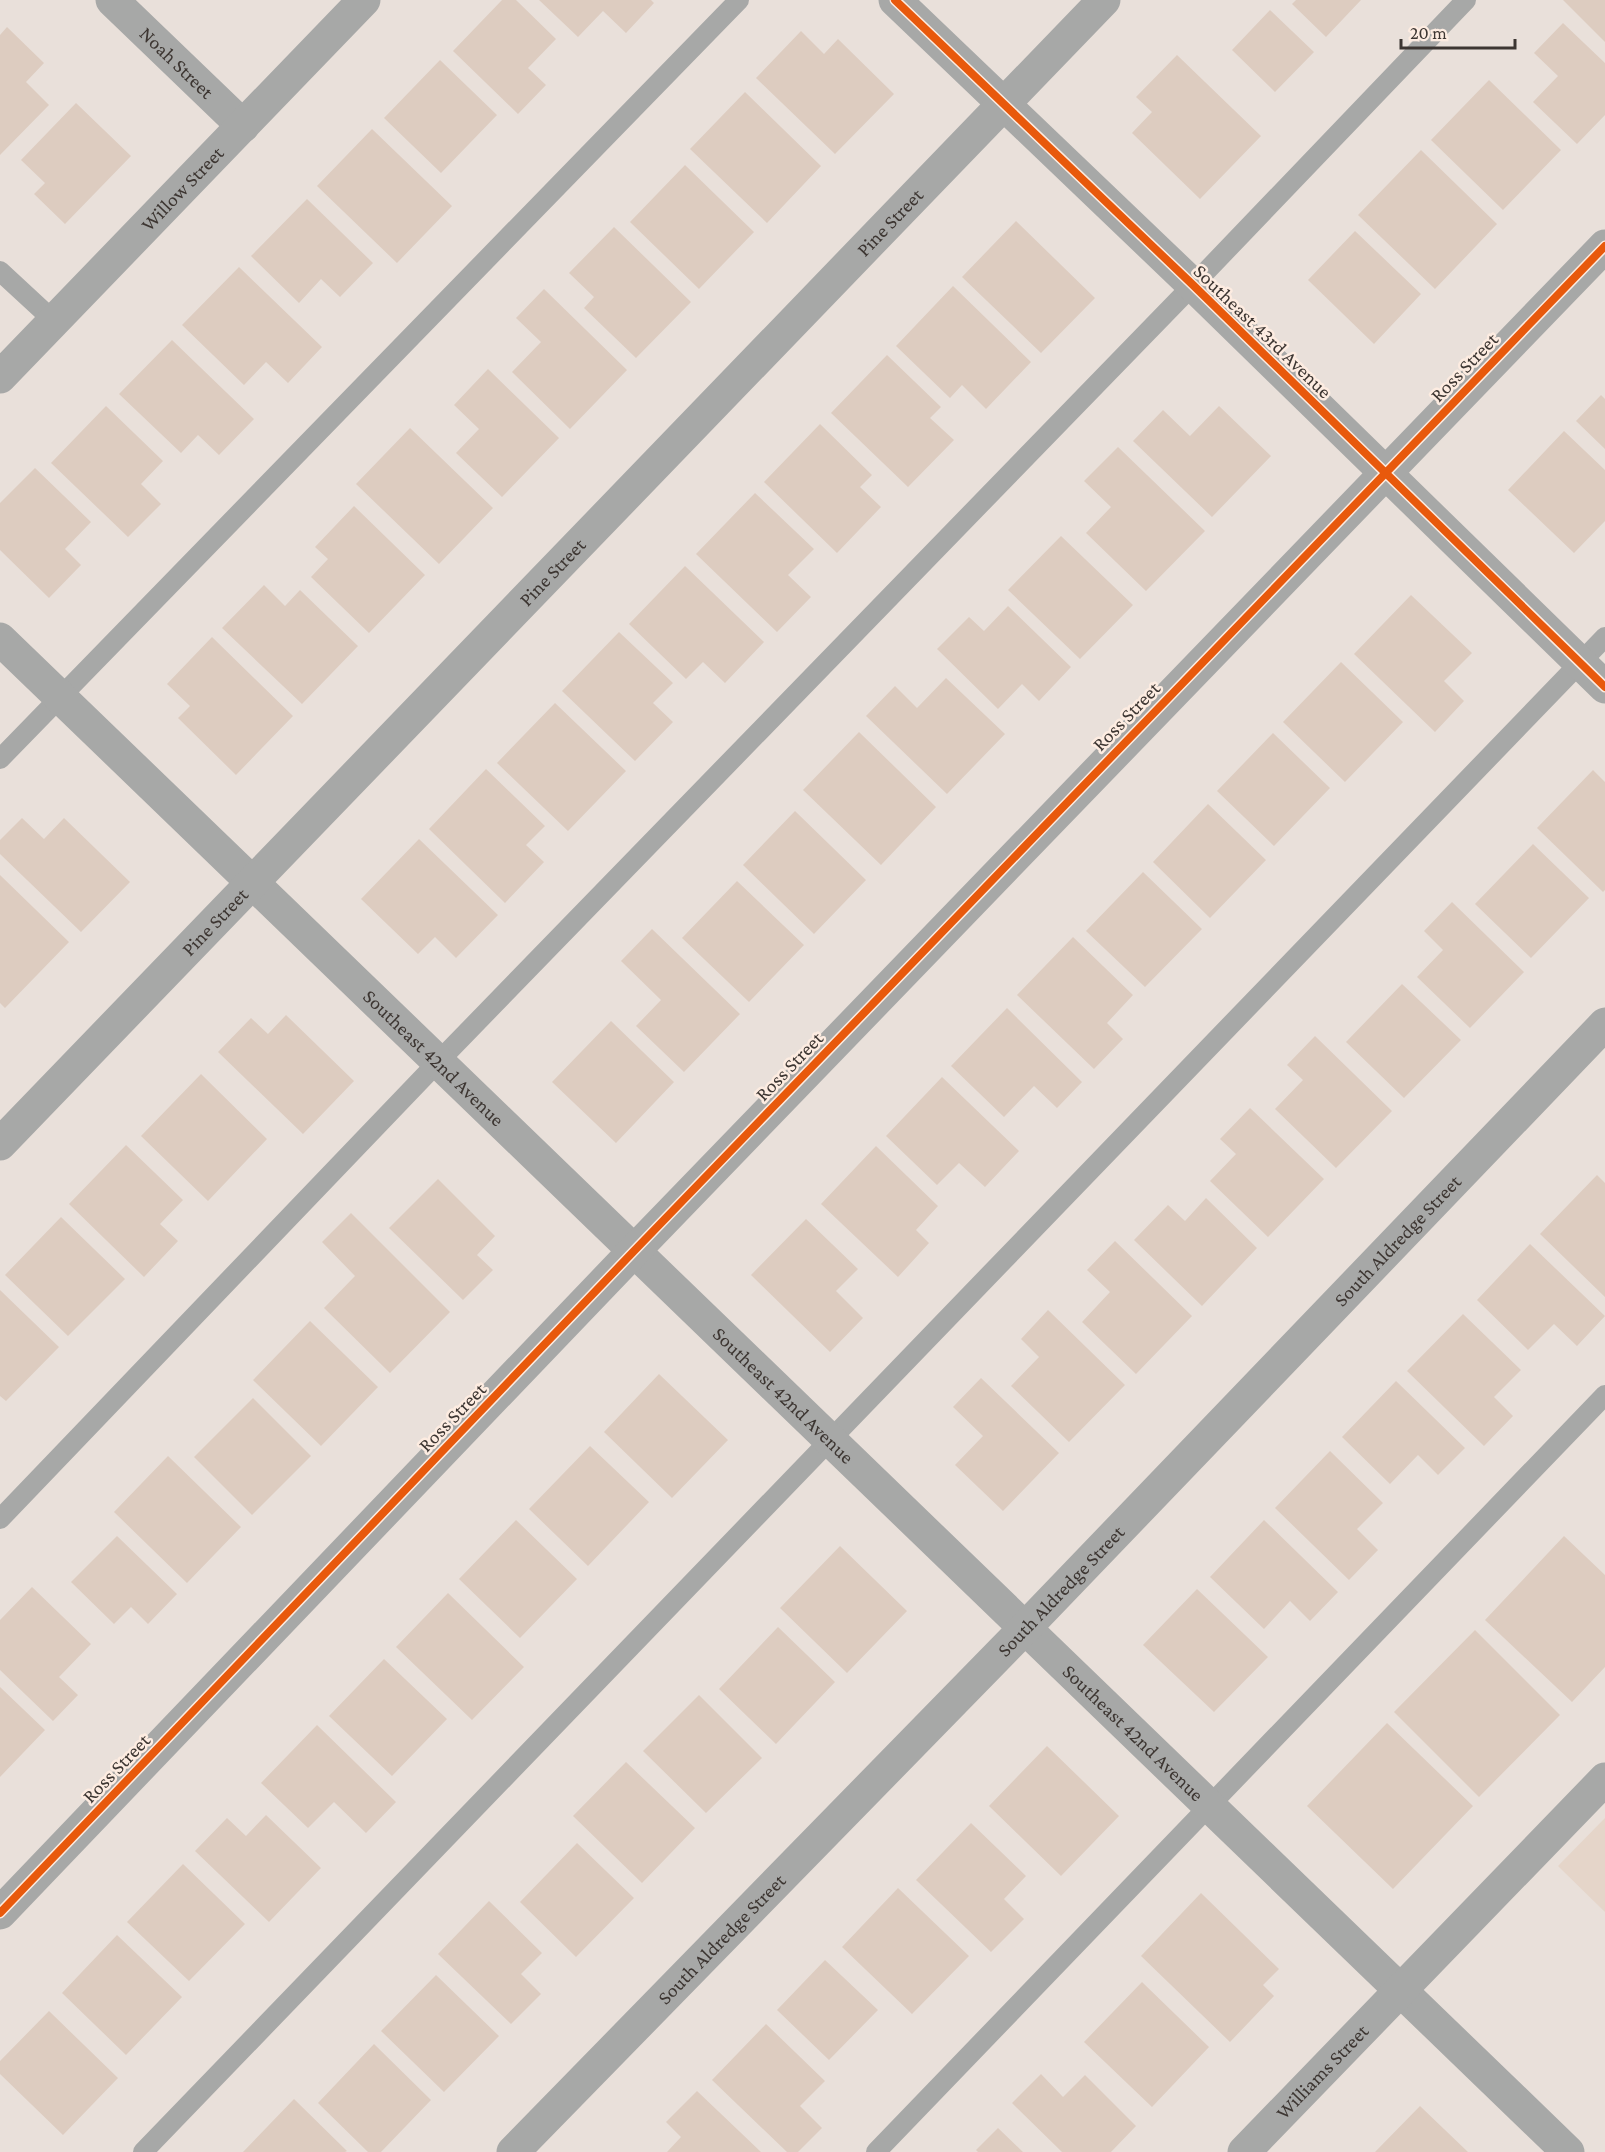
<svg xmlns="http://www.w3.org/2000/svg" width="1605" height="2152" viewBox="0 0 1605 2152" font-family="'Crimson Pro',serif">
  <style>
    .built { fill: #e5d5c9 }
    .building { fill: #ddccc0 }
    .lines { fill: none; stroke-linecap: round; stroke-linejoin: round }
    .service { stroke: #a7a8a7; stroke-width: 20 }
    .minor { stroke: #a7a8a7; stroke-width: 33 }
    .tertiary { stroke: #a7a8a7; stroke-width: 33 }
    .cycleway-casing { stroke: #fdece1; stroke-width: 11 }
    .cycleway { stroke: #e8590c; stroke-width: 8 }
    .labels { text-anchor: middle; stroke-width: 5; stroke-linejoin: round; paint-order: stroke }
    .street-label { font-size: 20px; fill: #3d3632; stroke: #fdece1 }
  </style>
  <rect width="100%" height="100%" fill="#e9e0da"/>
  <path class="built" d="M 1605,1818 L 1605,1912 L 1558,1866 Z"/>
  <path class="building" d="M 502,0 L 516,0 L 556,39 L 528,68 L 546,85 L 518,114 L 453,51 Z
    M 539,0 L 651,0 L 654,3 L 626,33 L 603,11 L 578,37 Z
    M 1296,0 L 1361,0 L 1326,37 L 1292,4 Z
    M 1563,0 L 1605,0 L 1605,42 Z
    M 1270,10 L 1314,52 L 1275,92 L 1232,50 Z
    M 1563,23 L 1605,63 L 1605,115 L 1577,144 L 1533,102 L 1558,76 L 1534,53 Z
    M 7,27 L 44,63 L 26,82 L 49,105 L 0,155 L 0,35 Z
    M 801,31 L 824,54 L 838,39 L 894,94 L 835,154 L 756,78 Z
    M 1177,55 L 1261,136 L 1200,199 L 1132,133 L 1152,112 L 1136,97 Z
    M 440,60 L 497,115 L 441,173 L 384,118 Z
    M 1489,80 L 1561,150 L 1503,210 L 1431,140 Z
    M 745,92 L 821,166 L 767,223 L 690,149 Z
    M 76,103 L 131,156 L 65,224 L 34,194 L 45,183 L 21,160 Z
    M 372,129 L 452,206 L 397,263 L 317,186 Z
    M 1421,150 L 1497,224 L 1435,289 L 1358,215 Z
    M 685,165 L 754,232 L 699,289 L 630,222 Z
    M 307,199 L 373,263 L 340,297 L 321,279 L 299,303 L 251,256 Z
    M 1016,221 L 1095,298 L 1041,353 L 962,277 Z
    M 614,227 L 691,302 L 636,358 L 584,308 L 594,297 L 569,273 Z
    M 1355,231 L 1421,294 L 1374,344 L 1308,280 Z
    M 239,267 L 322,347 L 288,383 L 266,362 L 244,385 L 182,325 Z
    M 953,286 L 1031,362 L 986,409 L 962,385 L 950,398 L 896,346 Z
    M 544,289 L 627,370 L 570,429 L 512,372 L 541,342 L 516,318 Z
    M 172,340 L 254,419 L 219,455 L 198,435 L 181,453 L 119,394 Z
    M 887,355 L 941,407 L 930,418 L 954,440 L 908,487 L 831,413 Z
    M 488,369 L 559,438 L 502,497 L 456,453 L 479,429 L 454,405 Z
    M 1601,395 L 1605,399 L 1605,449 L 1576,421 Z
    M 106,406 L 163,461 L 141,484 L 161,504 L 128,537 L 51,463 Z
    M 1219,406 L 1271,456 L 1212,517 L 1133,441 L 1163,410 L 1190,436 Z
    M 820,424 L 872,475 L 860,487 L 881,507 L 837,553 L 764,482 Z
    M 410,428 L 493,508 L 439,564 L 356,484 Z
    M 1564,431 L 1605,470 L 1605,521 L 1574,553 L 1508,490 Z
    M 1118,447 L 1205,531 L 1146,591 L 1086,533 L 1111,507 L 1084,481 Z
    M 35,468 L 91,522 L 65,549 L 81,565 L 49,598 L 0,550 L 0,503 Z
    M 755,493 L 814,549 L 788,575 L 811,597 L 777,632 L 696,554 Z
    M 354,506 L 425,575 L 369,633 L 311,577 L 328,559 L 315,547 Z
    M 1061,536 L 1133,605 L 1080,659 L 1008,590 Z
    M 685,566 L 764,642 L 725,683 L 703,662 L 686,679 L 629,624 Z
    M 264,585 L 285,606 L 300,590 L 358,646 L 302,704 L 222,628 Z
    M 1411,595 L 1472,653 L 1444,681 L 1464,701 L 1435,732 L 1354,654 Z
    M 1008,606 L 1071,667 L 1039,701 L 1022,684 L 998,709 L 937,649 L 969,617 L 984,631 Z
    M 619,632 L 673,683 L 653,703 L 673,722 L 635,761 L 562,691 Z
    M 212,637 L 293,716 L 236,775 L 178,718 L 190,706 L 167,684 Z
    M 1341,662 L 1403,722 L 1345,782 L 1283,722 Z
    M 946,678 L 1005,734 L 947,794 L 866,716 L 895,686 L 917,708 Z
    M 555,703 L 626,771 L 568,831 L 497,763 Z
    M 859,732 L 936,807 L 881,865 L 803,790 Z
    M 1273,733 L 1330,788 L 1274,846 L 1217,791 Z
    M 486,769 L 545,826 L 526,845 L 544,862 L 505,903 L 429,829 Z
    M 1593,770 L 1605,782 L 1605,890 L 1603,892 L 1537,828 Z
    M 1208,804 L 1266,860 L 1210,918 L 1153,862 Z
    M 795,811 L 866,880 L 814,934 L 743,865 Z
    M 22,818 L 44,839 L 64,818 L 130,882 L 81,932 L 0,854 L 0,840 Z
    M 419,839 L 498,915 L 456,958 L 435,937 L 418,954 L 361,899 Z
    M 1533,844 L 1589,898 L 1531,958 L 1475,904 Z
    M 1143,872 L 1202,929 L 1145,987 L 1086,931 Z
    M 0,875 L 69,942 L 5,1008 L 0,1003 Z
    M 737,881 L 804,945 L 749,1002 L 682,938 Z
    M 1452,902 L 1524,972 L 1470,1028 L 1417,977 L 1443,950 L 1424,931 Z
    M 652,929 L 740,1014 L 684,1072 L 636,1026 L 661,1000 L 621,961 Z
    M 1073,937 L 1133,995 L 1107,1023 L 1123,1039 L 1094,1069 L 1017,995 Z
    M 1402,984 L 1461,1040 L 1404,1098 L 1346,1042 Z
    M 1007,1008 L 1082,1082 L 1057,1108 L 1034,1086 L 1004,1117 L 951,1066 Z
    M 286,1015 L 354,1081 L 303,1134 L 218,1052 L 251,1018 L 268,1034 Z
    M 611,1021 L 674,1082 L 616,1143 L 552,1082 Z
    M 1315,1036 L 1392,1111 L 1336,1168 L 1275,1109 L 1303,1080 L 1287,1065 Z
    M 201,1074 L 267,1139 L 208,1201 L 141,1136 Z
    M 942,1077 L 1019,1151 L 985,1187 L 959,1163 L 937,1185 L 886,1136 Z
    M 1250,1108 L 1324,1179 L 1268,1237 L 1210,1181 L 1236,1154 L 1220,1139 Z
    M 126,1145 L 183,1200 L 160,1224 L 178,1241 L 144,1277 L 69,1204 Z
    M 876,1146 L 938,1206 L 916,1230 L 929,1243 L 898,1277 L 821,1204 Z
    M 1597,1175 L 1605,1183 L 1605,1297 L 1540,1234 Z
    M 438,1179 L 495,1236 L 477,1255 L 493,1270 L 463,1300 L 389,1228 Z
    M 1206,1198 L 1257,1248 L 1202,1306 L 1134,1240 L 1168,1205 L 1185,1221 Z
    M 351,1213 L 450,1312 L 390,1373 L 324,1308 L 355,1276 L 322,1242 Z
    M 61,1217 L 125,1279 L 68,1336 L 5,1275 Z
    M 806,1219 L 858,1269 L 836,1291 L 863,1318 L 830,1352 L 751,1275 Z
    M 1115,1241 L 1192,1316 L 1136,1374 L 1082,1322 L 1110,1292 L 1087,1270 Z
    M 1530,1244 L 1605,1316 L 1577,1346 L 1554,1324 L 1528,1350 L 1477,1300 Z
    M 0,1290 L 59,1347 L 6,1401 L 0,1396 Z
    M 1048,1310 L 1125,1385 L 1069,1442 L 1011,1386 L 1039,1357 L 1021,1339 Z
    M 1463,1314 L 1521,1370 L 1494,1397 L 1513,1416 L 1484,1446 L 1407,1371 Z
    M 310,1321 L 378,1387 L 321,1446 L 253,1380 Z
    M 659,1374 L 728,1440 L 672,1498 L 604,1432 Z
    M 981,1378 L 1059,1453 L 1003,1511 L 955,1465 L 983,1436 L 953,1407 Z
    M 1396,1381 L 1465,1448 L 1438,1475 L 1418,1455 L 1390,1484 L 1342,1437 Z
    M 253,1398 L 311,1456 L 252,1515 L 194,1457 Z
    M 590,1446 L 649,1502 L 588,1566 L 529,1509 Z
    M 1330,1451 L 1383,1503 L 1357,1529 L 1378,1550 L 1349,1580 L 1275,1508 Z
    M 168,1456 L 241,1527 L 187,1583 L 114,1512 Z
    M 516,1520 L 577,1579 L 520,1638 L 459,1579 Z
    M 1264,1520 L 1338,1592 L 1310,1621 L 1290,1601 L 1264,1629 L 1210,1577 Z
    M 117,1536 L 177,1594 L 148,1624 L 131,1607 L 114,1624 L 71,1582 Z
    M 1564,1536 L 1605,1575 L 1605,1667 L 1572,1702 L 1485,1620 Z
    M 840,1546 L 907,1611 L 847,1673 L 780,1608 Z
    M 32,1587 L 91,1644 L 59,1677 L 78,1695 L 53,1721 L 0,1670 L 0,1620 Z
    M 1197,1589 L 1268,1657 L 1214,1712 L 1143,1645 Z
    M 448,1593 L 524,1667 L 472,1720 L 396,1647 Z
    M 778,1627 L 835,1682 L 776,1744 L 719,1689 Z
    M 1475,1630 L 1560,1715 L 1479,1797 L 1394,1712 Z
    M 384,1659 L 447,1719 L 392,1776 L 329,1716 Z
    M 0,1687 L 45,1730 L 0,1777 Z
    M 699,1695 L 762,1758 L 706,1813 L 643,1751 Z
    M 1387,1723 L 1473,1806 L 1393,1889 L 1307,1806 Z
    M 317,1725 L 396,1802 L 366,1833 L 334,1802 L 308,1828 L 261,1783 Z
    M 1047,1746 L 1119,1816 L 1061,1876 L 989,1806 Z
    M 626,1762 L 695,1828 L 642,1883 L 573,1816 Z
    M 266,1815 L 321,1868 L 269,1922 L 195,1851 L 227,1818 L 246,1836 Z
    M 971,1823 L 1026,1876 L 1004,1899 L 1024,1919 L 991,1952 L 916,1880 Z
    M 577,1843 L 634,1898 L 576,1957 L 520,1902 Z
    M 183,1864 L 245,1924 L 189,1981 L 127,1922 Z
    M 898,1888 L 969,1956 L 912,2014 L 842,1947 Z
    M 1201,1893 L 1279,1969 L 1263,1985 L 1274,1996 L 1230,2042 L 1141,1956 Z
    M 489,1901 L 542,1953 L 521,1974 L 541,1994 L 511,2024 L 438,1954 Z
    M 117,1935 L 182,1997 L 126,2055 L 62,1993 Z
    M 825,1960 L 878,2010 L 829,2060 L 777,2010 Z
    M 436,1975 L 499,2036 L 444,2092 L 381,2031 Z
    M 1142,1982 L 1209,2047 L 1152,2107 L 1084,2042 Z
    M 49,2011 L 118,2078 L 63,2135 L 0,2074 L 0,2061 Z
    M 766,2024 L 825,2081 L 800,2106 L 822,2128 L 798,2152 L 787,2152 L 712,2080 Z
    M 374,2044 L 431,2100 L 381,2152 L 368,2152 L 318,2103 Z
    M 1041,2074 L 1063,2097 L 1085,2075 L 1136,2126 L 1111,2152 L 1062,2152 L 1012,2103 Z
    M 697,2091 L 761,2152 L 667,2152 L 681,2137 L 666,2122 Z
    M 294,2099 L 347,2151 L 345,2152 L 243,2152 Z
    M 1420,2106 L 1468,2152 L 1375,2152 Z
    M 998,2128 L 1023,2152 L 978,2152 L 976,2150 Z"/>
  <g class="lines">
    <path class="service" d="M 0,271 L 54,321
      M 0,759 L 739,0
      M 0,1519 L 438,1062 L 1193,285 L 1466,0
      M 143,2152 L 1605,637
      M 876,2152 L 1605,1395"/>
    <g class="minor">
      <path id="s1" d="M 112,0 L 243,126"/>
      <path d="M 895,0 L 1193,285 L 1605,687"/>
      <path id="s2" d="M 0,377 L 364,0"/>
      <path id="s3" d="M 0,639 L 1568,2152"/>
      <path id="s4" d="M 0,1144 L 1104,0"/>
      <path id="s5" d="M 513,2152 L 1026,1627 L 1605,1024"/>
      <path id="s6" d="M 1244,2152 L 1605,1779"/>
    </g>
    <path class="tertiary" d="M 0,1913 L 634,1251 L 1605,246"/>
    <defs>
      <path id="cycleway" d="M 895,0 L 1193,285 L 1605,687
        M 0,1913 L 634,1251 L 1605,246"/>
    </defs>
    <use href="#cycleway" class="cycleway-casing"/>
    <use href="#cycleway" class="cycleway"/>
  </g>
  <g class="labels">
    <g class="street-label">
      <text dy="7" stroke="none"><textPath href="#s1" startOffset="90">Noah Street</textPath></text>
      <text dy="7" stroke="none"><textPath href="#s2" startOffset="262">Willow Street</textPath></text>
      <text dy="7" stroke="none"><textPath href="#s4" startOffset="1281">Pine Street</textPath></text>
      <text transform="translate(1263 331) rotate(44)" y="7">Southeast 43rd Avenue</text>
      <text transform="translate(1464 367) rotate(-46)" y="7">Ross Street</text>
      <text dy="7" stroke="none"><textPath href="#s4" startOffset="795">Pine Street</textPath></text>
      <text transform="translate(1126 716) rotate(-46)" y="7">Ross Street</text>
      <text dy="7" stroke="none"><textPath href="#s4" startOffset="309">Pine Street</textPath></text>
      <text dy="7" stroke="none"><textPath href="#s3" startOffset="603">Southeast 42nd Avenue</textPath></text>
      <text transform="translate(789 1066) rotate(-46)" y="7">Ross Street</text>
      <text dy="7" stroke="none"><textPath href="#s5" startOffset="1270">South Aldredge Street</textPath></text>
      <text dy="7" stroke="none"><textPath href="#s3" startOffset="1089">Southeast 42nd Avenue</textPath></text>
      <text transform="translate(452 1417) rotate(-46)" y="7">Ross Street</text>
      <text dy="7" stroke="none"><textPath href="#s5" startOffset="784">South Aldredge Street</textPath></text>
      <text dy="7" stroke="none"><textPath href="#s3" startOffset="1575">Southeast 42nd Avenue</textPath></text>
      <text transform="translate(116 1768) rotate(-46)" y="7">Ross Street</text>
      <text dy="7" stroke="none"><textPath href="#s5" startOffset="298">South Aldredge Street</textPath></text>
      <text dy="7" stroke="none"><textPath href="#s6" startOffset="112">Williams Street</textPath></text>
    </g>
  </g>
  <path d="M1401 39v9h114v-9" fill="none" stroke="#3d3632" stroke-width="3"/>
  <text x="1410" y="39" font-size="18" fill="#3d3632" stroke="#fdece1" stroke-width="4.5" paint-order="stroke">20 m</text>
</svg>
